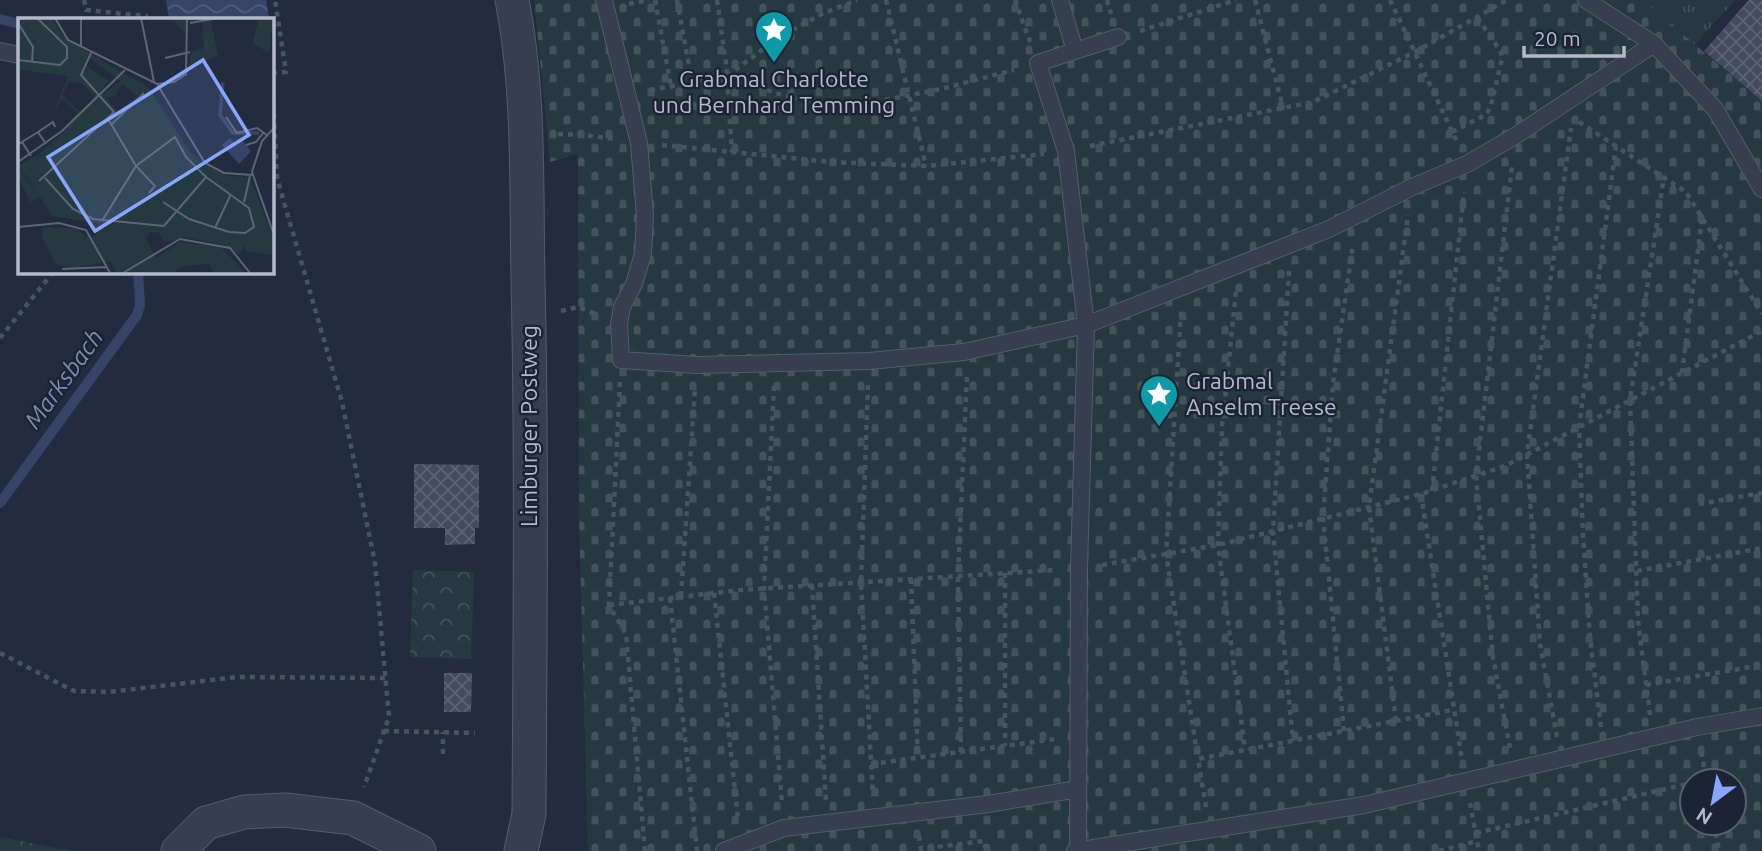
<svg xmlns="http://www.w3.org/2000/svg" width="1762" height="851" viewBox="0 0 1762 851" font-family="Ubuntu,sans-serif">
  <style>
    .grass { fill: url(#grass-tufts) }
    .cemetery { fill: url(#cemetery-stones); fill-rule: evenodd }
    .park { fill: url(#park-crowns) }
    .water { fill: url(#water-waves) }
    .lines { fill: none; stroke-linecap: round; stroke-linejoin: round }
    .stream { stroke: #364567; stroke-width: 10 }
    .building { fill: url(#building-cross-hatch) }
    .service-casing { stroke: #555c6d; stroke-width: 18 }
    .minor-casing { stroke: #555c6d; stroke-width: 35 }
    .path { stroke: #43575d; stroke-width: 4.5; stroke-dasharray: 5 5; stroke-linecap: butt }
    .service { stroke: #373e4f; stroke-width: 16 }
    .minor { stroke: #373e4f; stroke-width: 33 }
    .labels { text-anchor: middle; stroke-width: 5; stroke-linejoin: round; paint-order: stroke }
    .poi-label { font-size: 23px; fill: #b3b9ca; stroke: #1c2334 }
    .street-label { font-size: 23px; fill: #b3b9ca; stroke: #1c2334 }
    .water-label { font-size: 24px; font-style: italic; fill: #7a8cb2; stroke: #1c2334 }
    .inset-river { fill: none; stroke: #364567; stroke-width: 3.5 }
    .inset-road { fill: none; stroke: #5d6477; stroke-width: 2 }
    .view { fill: #86a6fc; fill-opacity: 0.15; stroke: #86a6fc; stroke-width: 3.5 }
    .inset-edge { fill: none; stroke: #b3b9ca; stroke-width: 3.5 }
  </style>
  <defs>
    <pattern id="grass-tufts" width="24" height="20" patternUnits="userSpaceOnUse" patternTransform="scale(1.75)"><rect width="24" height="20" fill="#253a40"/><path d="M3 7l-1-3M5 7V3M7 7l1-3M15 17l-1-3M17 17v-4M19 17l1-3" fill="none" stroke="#42545a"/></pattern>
    <pattern id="cemetery-stones" width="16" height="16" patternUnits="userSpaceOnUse" patternTransform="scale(1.75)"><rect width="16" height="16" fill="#253a40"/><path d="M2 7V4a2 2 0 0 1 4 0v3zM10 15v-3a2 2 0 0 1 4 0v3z" fill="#42545a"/></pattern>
    <pattern id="park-crowns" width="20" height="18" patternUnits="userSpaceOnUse" patternTransform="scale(1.75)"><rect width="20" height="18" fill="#253a40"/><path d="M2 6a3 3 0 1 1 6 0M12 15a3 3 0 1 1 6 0" fill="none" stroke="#42545a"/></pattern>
    <pattern id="water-waves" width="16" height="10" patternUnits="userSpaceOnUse" patternTransform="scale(1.75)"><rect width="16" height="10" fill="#364567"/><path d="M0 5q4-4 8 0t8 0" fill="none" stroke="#515e7b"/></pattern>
    <pattern id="building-cross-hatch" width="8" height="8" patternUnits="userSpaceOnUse" patternTransform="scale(1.75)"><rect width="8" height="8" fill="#424b61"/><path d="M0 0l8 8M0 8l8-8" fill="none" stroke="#5b6376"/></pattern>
  </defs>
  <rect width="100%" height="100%" fill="#232c3f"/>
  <path class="grass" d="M 1642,0 L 1736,0 L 1694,45 Z"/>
  <path class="cemetery" d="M 534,0 L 1642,0 L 1762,101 L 1762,851 L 588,851 L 579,514 L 578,154 L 550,162 ZM 1692,781 L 1734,781 L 1734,823 L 1692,823 Z"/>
  <path class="park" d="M 413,570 L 474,572 L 471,659 L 410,657 Z
    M 0,837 L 72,851 L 0,851 Z"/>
  <path class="water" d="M 166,0 L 266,0 L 269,19 L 169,19 Z"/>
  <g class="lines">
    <path class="stream" d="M 0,19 L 19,24
      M 0,503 L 137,315 L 140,305 L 138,271"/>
  </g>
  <path class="building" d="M 1749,0 L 1762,0 L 1762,101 L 1704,51 Z
    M 414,464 L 479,465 L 479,528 L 475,528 L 475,544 L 445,545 L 445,528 L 414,528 Z
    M 444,673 L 472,673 L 471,712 L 444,712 Z"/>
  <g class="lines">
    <defs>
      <path id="service" d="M 604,0 L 639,143 L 645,216 L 643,254 L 634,284 L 622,307 L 619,324 L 621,360 L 697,365 L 869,361 L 964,352 L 1086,325 L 1329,229 L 1412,187 L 1467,164 L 1515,136 L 1654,44
        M 1060,0 L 1075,51
        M 1586,0 L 1654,44 L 1715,109 L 1762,189
        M 0,51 L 19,55
        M 1078,850 L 1079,568 L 1086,325 L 1066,151 L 1038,63 L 1118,37
        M 724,851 L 784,828 L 988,804 L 1078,789
        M 1075,851 L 1364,805 L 1697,727 L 1762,716"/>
      <path id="minor" d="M 512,0 C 530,92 526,186 528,280 C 532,458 530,636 529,814 L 521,851
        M 178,851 L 206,823 L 244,812 L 285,810 L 353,818 L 419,851"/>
    </defs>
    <use href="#service" class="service-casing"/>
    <use href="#minor" class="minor-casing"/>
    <path class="path" d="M 84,0 L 86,10 L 146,16 L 146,19
      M 655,0 L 671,86
      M 677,0 L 692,82
      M 717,0 L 726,63 L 732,152
      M 886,0 L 926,166
      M 1015,0 L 1030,42
      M 1107,0 L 1111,14
      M 1255,0 L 1283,108
      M 1390,0 L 1458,144
      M 629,4 L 649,0
      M 1140,31 L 1236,0
      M 272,73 L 286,72 L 275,0
      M 272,74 L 277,178 L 342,402 L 375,563 L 389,717 L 364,787
      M 727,76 L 778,38 L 822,14 L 857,0
      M 650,90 L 727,77 L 785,96 L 827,103 L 880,101 L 941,89 L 1014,70
      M 1579,122 L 1686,192 L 1762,314
      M 1452,132 L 1487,114 L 1491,105 L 1502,59 L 1501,52 L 1477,17
      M 558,134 L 584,135 L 615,139
      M 662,145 L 831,162 L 926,166 L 1044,154
      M 1090,146 L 1313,102 L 1415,52 L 1507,0
      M 1289,271 L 1273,531 L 1293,741
      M 1236,292 L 1222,426 L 1218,545 L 1245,750
      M 561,311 L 578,307 L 596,314
      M 1181,312 L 1166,554 L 1198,759
      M 0,338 L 54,271
      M 1682,373 L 1702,219
      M 620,382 L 609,605 L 626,634 L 645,851
      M 868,385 L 861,582 L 873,796
      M 774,386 L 764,588 L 782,803
      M 1432,491 L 1464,192
      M 1421,494 L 1462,760
      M 1699,504 L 1762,493
      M 1102,565 L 1218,545 L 1421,494 L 1505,466 L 1762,331
      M 1637,571 L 1762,548
      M 1005,573 L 1005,746
      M 911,579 L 918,757
      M 812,585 L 826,801
      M 714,593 L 738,819
      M 681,596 L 695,388
      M 670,598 L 697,851
      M 609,605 L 741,590 L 1055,570
      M 0,653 L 74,691 L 109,692 L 237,677 L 386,678
      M 1646,685 L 1762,665
      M 1650,715 L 1638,621 L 1630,400 L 1664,177
      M 1396,721 L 1369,507 L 1408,215
      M 1601,727 L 1590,638 L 1583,535 L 1579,427 L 1616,146
      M 384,731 L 475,733
      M 1344,731 L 1323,518 L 1333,383 L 1353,245
      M 1557,737 L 1540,644 L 1527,454 L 1571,128
      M 1510,748 L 1493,658 L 1476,476 L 1512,166
      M 961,752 L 958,576 L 967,375
      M 1701,752 L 1707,781
      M 443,754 L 443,732
      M 871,764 L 1056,739
      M 1699,781 L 1706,779
      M 1470,803 L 1479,851
      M 1206,807 L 1198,759 L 1452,710
      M 1714,823 L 1719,851
      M 1476,833 L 1692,783
      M 919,836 L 921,849 L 984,841 L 986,851
      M 1439,851 L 1477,841"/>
    <use href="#service" class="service"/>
    <use href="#minor" class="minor"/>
  </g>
  <defs>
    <symbol id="sight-pin" viewBox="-11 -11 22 30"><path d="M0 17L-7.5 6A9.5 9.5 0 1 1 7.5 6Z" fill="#0f9aa8" stroke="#1c2334"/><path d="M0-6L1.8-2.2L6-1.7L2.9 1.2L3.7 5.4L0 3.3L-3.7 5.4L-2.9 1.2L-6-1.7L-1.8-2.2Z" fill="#fff"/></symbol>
  </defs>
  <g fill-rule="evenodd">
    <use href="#sight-pin" x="752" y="8" width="44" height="60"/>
    <use href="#sight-pin" x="1137" y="372" width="44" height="60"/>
  </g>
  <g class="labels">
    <g class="poi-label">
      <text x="774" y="87">Grabmal Charlotte<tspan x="774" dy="26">und Bernhard Temming</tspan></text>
      <text x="1186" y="389" text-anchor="start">Grabmal<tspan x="1186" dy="26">Anselm Treese</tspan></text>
    </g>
    <g class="street-label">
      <text transform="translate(529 426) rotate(-90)" y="8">Limburger Postweg</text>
    </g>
    <g class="water-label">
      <text transform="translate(64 379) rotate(-54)" y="8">Marksbach</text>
    </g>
  </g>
  <g transform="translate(18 18)">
    <rect width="256" height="256" fill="#232c3f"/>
    <path d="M 74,37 L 130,69 L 119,78 L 104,66 L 97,78 L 83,80 L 45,116 L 59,94 L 44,80 L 36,93 L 50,58 L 60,60 L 70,49 L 91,63 L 83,73 L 86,76 L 103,63 L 72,40 ZM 51,64 L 63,65 L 77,78 L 62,94 L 44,77 ZM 0,149 L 22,179 L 12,184 L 0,158 ZM 81,205 L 133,214 L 128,220 L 138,240 L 162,224 L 203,229 L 228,255 L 196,255 L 190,246 L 167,248 L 155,255 L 99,255 L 93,243 L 57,250 L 38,247 L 24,219 L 25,209 L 59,211 L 70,220 L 78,217 Z" fill="#253a40" fill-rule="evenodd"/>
    <path d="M 0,0 L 33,0 L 48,22 L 72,35 L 61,60 L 0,51 ZM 130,69 L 172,134 L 185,146 L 211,158 L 232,159 L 255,219 L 255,237 L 227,233 L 227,226 L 202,214 L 143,211 L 139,215 L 35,198 L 1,148 L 24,134 L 86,77 L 100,94 Z" fill="#253a40"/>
    <path d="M 153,0 L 203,0 L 193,3 L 200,38 L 171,49 L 173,34 L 186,30 L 184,1 L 170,4 L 169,17 ZM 241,0 L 255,0 L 251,35 L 235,25 Z" fill="#253a40"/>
    <path d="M 160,206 L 202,214 L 227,226 L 225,231 L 221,236 L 207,227 L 165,219 L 146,225 L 141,213 Z" fill="#253a40"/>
    <path d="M 212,120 L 217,126 L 223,121 L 233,133 L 221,146 L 204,127 Z" fill="#364567"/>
    <path class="inset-river" d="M 205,64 L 202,97 L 215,115 L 241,115"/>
    <path class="inset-road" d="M 37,0 L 50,22 L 139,66 L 156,64 L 168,56 L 169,0M 63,0 L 63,29M 123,0 L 136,64M 0,5 L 15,29 L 14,44M 172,5 L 200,0M 147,40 L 172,34M 0,42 L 42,47 L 49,40 L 49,29 L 19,0M 139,66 L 187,145 L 206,155 L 234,157M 208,99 L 219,115 L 239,110 L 249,117M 90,101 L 118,148 L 137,168 L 131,175M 94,106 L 126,75M 256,110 L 244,123 L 234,154 L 256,217M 20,114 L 35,104 L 37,109M 4,124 L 20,114 L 28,126M 0,126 L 4,124 L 13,138M 228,127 L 238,124 L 246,114M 0,144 L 44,113 L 107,52M 27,160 L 55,191 L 75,201 L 146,208 L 188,159M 21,163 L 96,94 L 63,57 L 74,33M 226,184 L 232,158M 84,203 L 118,148 L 157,119 L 168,139 L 188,159 L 231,190 L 236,209 L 227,215 L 211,214 L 171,201 L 145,184M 0,209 L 41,205 L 68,212 L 92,255M 197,210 L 213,176M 44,251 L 89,249M 105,255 L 162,221 L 212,230 L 232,255"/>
    <path class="view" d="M 185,42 L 231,117 L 77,213 L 30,139 Z"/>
    <rect width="256" height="256" class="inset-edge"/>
  </g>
  <g transform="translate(1713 802) rotate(212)"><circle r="33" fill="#1c2334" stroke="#585f70" stroke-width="2"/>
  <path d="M0-5L12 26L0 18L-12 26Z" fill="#86a6fc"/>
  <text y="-10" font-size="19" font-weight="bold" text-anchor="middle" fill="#b3b9ca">N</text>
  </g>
  <path d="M1524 46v10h100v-10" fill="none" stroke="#b3b9ca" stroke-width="3.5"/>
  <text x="1534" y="46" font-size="21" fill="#b3b9ca" stroke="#1c2334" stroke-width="5" paint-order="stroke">20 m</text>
</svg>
